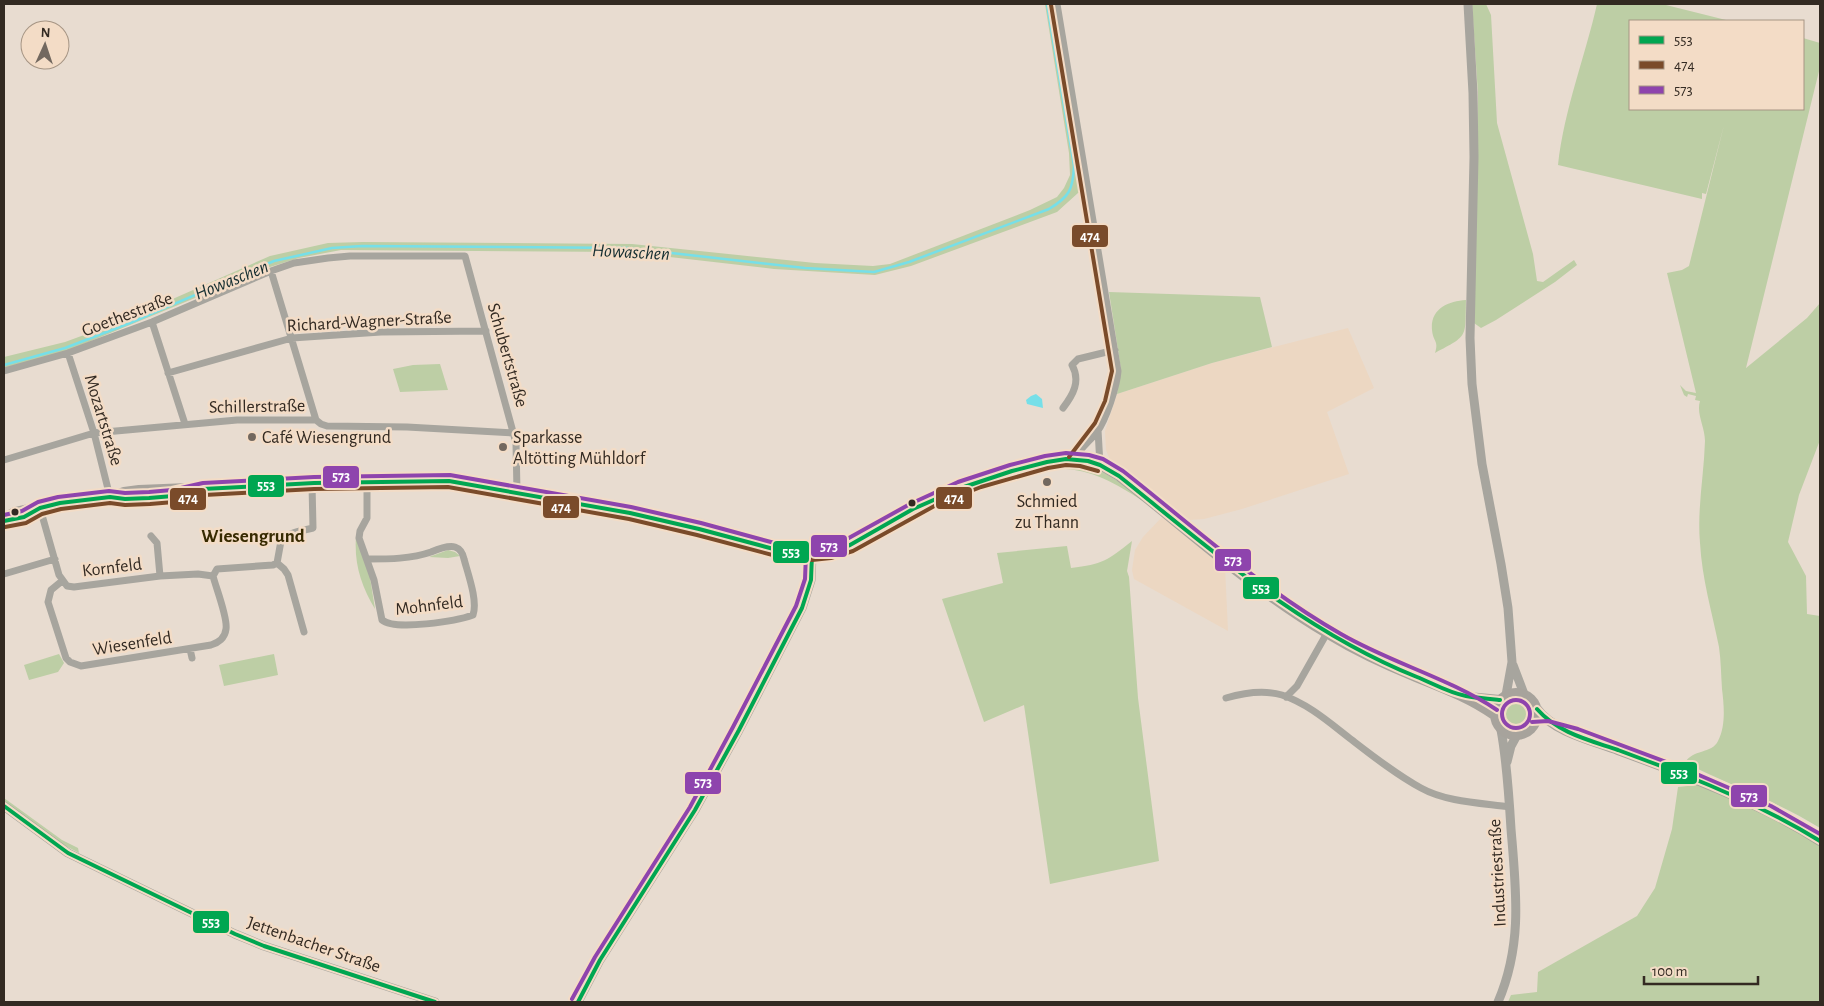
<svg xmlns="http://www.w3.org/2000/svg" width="1824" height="1006" viewBox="0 0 1824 1006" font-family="'Alegreya Sans',sans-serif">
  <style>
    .built { fill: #ecd7c2 }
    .green { fill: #bdcea5 }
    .water { fill: #76dfe8 }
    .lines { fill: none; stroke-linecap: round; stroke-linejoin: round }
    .stream { stroke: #76dfe8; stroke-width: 2.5 }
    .minor { stroke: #a7a59e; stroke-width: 7 }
    .tertiary { stroke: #a7a59e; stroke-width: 9 }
    .secondary { stroke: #a7a39c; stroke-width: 10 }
    .bus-1-casing { stroke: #f3dcc6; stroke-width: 8 }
    .bus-2-casing { stroke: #f3dcc6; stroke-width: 8 }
    .bus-3-casing { stroke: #f3dcc6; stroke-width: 8 }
    .bus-1 { stroke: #00a651; stroke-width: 4 }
    .bus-2 { stroke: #7a4b2a; stroke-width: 4 }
    .bus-3 { stroke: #8e44ad; stroke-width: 4 }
    .poi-dot { fill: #72685f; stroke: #f3dcc6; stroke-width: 2 }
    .bus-dot { fill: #332a22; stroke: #f3dcc6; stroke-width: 2 }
    .labels { text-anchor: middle; stroke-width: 5; stroke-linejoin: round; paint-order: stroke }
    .street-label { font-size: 18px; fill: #332a22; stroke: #f3dcc6 }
    .poi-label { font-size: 18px; fill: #332a22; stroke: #f3dcc6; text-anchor: start }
    .water-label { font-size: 19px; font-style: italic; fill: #152e31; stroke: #f3dcc6 }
    .neighbourhood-label { font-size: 19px; font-weight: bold; fill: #372a00; stroke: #f3dcc6 }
    .line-badge { stroke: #f3dcc6; stroke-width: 2 }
    .badge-label { font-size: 14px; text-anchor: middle; font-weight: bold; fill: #fff }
  </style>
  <rect width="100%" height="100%" fill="#e8dcd0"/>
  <path class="built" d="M 1348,328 L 1374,388 L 1327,412 L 1349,474 L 1242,509 L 1204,519 L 1190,520 L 1165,504 L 1110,460 L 1106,450 L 1105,431 L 1117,394 L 1212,363 Z
    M 1163,516 L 1225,567 L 1228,631 L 1134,579 L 1132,570 L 1135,550 L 1143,537 Z"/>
  <path class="green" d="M 1045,4 L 1053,4 L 1084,193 L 1078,193 L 1057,212 L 911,266 L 875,275 L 774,269 L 626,252 L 341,250 L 299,258 L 270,267 L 67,351 L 4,368 L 4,357 L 65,342 L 125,320 L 270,256 L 328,243 L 363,242 L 632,244 L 815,263 L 873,266 L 890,264 L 1030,210 L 1057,197 L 1064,188 L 1070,175 L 1069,153 Z
    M 1472,4 L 1486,4 L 1491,15 L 1497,123 L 1533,254 L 1537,281 L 1543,282 L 1574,260 L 1577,265 L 1555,282 L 1496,320 L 1481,328 L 1474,323 L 1478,94 Z
    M 1597,4 L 1662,4 L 1730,21 L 1630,21 L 1630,109 L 1803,109 L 1803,38 L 1820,43 L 1820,67 L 1746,368 L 1807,318 L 1820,303 L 1820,440 L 1799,495 L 1788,542 L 1806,576 L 1807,614 L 1820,616 L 1820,828 C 1778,802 1730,785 1685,763 C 1692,749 1712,754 1718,741 C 1726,726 1724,705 1722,689 C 1721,675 1721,661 1719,647 C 1712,612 1702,579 1700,543 C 1697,509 1704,475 1705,441 C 1705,427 1696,414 1700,401 L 1695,400 L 1696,396 L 1688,394 L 1687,397 L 1684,395 L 1680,385 L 1686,391 L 1696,393 L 1667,273 L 1682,270 L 1689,266 L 1724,125 L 1706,194 L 1702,193 L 1702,199 L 1558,165 C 1564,110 1585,57 1597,4 Z
    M 1109,292 L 1260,297 L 1272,347 L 1212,363 L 1117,394 L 1121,369 Z
    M 1466,300 C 1465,338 1469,335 1435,353 C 1439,340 1433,342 1432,330 C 1430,309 1448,301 1466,300 Z
    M 440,364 L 448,390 L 400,392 L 393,369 L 413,365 Z
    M 1081,466 C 1107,469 1126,487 1146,503 C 1121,487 1097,471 1066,469 L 1069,467 Z
    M 356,536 L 369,571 L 375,609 C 361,585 354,564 356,536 Z
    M 1132,541 L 1127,571 L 1129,577 L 1138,698 L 1159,861 L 1050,884 L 1024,705 L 984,722 L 942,599 L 1003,583 L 997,553 L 1067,546 L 1071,568 C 1103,564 1107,561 1132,541 Z
    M 448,550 L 455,552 L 460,556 L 448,558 L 429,557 Z
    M 59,654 L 64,663 L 58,672 L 29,680 L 24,665 Z
    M 274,654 L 278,675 L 224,686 L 219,665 Z
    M1499 713a17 17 0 1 1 34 0a17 17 0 1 1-34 0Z
    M 1697,785 C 1740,802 1783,821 1820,846 L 1820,1002 L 1508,1002 L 1511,995 L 1537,992 L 1538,972 L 1637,916 L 1655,888 L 1672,829 L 1678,787 Z
    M 4,798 L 62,840 L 78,848 L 79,853 L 62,844 L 4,801 Z"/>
  <path class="water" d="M 1036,394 L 1042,399 L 1043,408 L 1027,404 L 1026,400 L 1031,396 Z"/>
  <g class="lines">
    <path class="stream" d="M 4,365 L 65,348 L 130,323 L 274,261 L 332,248 L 362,246 L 627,248 L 805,268 L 874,272 L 909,262 L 1049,209 C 1069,197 1073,190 1074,166 L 1047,4"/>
    <path class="minor" d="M 1057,4 L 1118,371 C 1117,386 1106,420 1097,432 C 1089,442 1080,448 1074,460
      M 271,271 L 316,420
      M 152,322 L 185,424
      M 68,353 L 94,433 L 110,497
      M 4,371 L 68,353 L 152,322 L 271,271 L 294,263 L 328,258 L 350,256 L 465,256 L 516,443 L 517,492
      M 168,373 L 292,338 L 381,332 L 486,331
      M 1063,408 C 1073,395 1081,381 1072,365 L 1078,359 L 1115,350
      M 1098,430 L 1100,465
      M 4,460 L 94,433 L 237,420 L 316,420 L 321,424 L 327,426 L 407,427 L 514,433
      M 367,483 L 367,518 L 360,531 L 359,538 L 374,580 L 382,620 C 395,631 457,621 473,615 C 478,601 468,574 464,559 C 463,554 461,549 455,547 C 448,545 438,549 431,552 C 411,559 389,559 368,559
      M 40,508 L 59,575 L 67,586 L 74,587 L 160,576 L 198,574 L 213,576 L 217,569 L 273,565 L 277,563 L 284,569 L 288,575 L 304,632
      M 151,536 L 157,543 L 160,576
      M 277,563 L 281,541 C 288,532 302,531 313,528 L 312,484
      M 4,574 L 55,559
      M 62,581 L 51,590 L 48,602 L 66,658 L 70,662 L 81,666 L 211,645 C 218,643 225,638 226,629 C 228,618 216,588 213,576
      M 190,649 L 192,658
      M 1286,697 L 1297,686 L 1327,633
      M 1226,698 C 1243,693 1265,690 1282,695 C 1309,704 1331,724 1352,740 C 1374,757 1397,775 1421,788 C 1446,802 1481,803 1510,807"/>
    <path class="tertiary" d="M 1468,4 L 1473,93 L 1474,157 L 1470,338 L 1472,384 L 1482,464 L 1501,564 L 1508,608 L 1512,662 L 1506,695
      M 1513,665 L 1524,694
      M 1507,762 L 1511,746 L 1517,735
      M 4,806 L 68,853 L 235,934 L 264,946 L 435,1002
      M 578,1002 L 600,960 L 695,810 L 739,730 L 802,608 L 811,580 L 812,554
      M 1498,1002 C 1523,944 1516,890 1511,829 C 1509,796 1507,762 1501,730"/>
    <path class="secondary" d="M 113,497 C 138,501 165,498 190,492
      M 4,518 L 15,512 L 28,509 L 110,497 L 124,492 L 139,490 L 314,483 L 449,481 L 630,513 L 699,529 L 781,551 L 812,554 L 830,552 L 850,545 L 913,509 L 961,488 L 1012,471 L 1047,462 L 1066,459 L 1088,461 L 1100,465 L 1119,476 C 1188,530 1253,590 1328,634 C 1356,651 1386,665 1416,677 C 1443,688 1470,698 1494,715
      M1495 714a21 21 0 1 1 42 0a21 21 0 1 1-42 0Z
      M 1468,697 L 1500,700
      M 1537,709 C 1552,731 1594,741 1618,750 C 1640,758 1661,766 1682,774 C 1730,793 1777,813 1820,841"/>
    <defs>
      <path id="bus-1" d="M 4,521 L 24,517 L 40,508 L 60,503 L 110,497 L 125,499 L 149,498 L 173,496 L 203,489 L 314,483 L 449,481 L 630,513 L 699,529 L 781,551 L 812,554 L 830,552 L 850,545 L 913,509 L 961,488 L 1012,471 L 1047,462 L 1066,459 L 1088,461 L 1100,465 L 1119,476 C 1214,552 1302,631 1417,677 C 1432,683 1449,693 1466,696 C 1477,698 1489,699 1500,700
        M 1537,709 C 1558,733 1589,740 1618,750 C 1639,758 1661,766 1682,774 C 1730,793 1776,814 1820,841
        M 4,806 L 68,853 L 235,934 L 264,946 L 435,1002
        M 578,1002 L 600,960 L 695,810 L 739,730 L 802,608 L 811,580 L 812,554"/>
      <path id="bus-2" d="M 1051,5 L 1112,371 L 1105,401 L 1095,423 L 1069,457
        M 5,527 L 26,523 L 42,514 L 61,509 L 110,503 L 125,505 L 150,504 L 174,502 L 204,495 L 314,489 L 448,487 L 629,519 L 697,535 L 780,557 L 812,560 L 831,558 L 853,551 L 938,504 L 981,487 L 1048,468 L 1066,465 L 1080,466 L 1098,471"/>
      <path id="bus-3" d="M 4,515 L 22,511 L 38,502 L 58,497 L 109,491 L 125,493 L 149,492 L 172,490 L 203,483 L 314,477 L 450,475 L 631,507 L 701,523 L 782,545 L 812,548 L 829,546 L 847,539 L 910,504 L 958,482 L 1010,465 L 1045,456 L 1066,453 L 1089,455 L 1103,459 L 1123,471 C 1194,527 1262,589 1341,634 C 1391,663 1449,678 1497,710
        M1502 714a14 14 0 1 1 28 0a14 14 0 1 1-28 0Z
        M 1532,722 L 1548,721 L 1578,729 L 1685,769 L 1771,806 L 1820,834
        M 572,999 L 595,957 L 690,807 L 733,727 L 796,606 L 805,579 L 806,554"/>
    </defs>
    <use href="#bus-1" class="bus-1-casing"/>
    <use href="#bus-2" class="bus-2-casing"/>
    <use href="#bus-3" class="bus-3-casing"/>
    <use href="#bus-1" class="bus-1"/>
    <use href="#bus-2" class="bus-2"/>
    <use href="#bus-3" class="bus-3"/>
  </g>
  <g class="poi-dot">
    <circle cx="252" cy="437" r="5"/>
    <circle cx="503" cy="447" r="5"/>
    <circle cx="1047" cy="482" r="5"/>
  </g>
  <g class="bus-dot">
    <circle cx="912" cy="503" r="4.5"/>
    <circle cx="15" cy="512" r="4.5"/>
  </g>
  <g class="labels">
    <g class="street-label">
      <text transform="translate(127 314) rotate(-21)" y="6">Goethestraße</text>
      <text transform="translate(369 321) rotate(-3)" y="6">Richard-Wagner-Straße</text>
      <text transform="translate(508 355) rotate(74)" y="6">Schubertstraße</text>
      <text transform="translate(257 406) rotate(-1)" y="6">Schillerstraße</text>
      <text transform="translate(104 420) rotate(73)" y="6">Mozartstraße</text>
      <text transform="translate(112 567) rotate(-7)" y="6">Kornfeld</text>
      <text transform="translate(429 605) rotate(-7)" y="6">Mohnfeld</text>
      <text transform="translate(132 643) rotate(-9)" y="6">Wiesenfeld</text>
      <text transform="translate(1497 873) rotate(-93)" y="6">Industriestraße</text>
      <text transform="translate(314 944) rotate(19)" y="6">Jettenbacher Straße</text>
    </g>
    <g class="poi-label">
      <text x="262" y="443">Café Wiesengrund</text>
      <text x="513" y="443">Sparkasse<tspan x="513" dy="21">Altötting Mühldorf</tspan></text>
      <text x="1047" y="507" text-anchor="middle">Schmied<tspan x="1047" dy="21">zu Thann</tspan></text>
    </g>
    <g class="water-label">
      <text transform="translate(631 251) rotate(3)" y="7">Howaschen</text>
      <text transform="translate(231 279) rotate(-22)" y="7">Howaschen</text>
    </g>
    <g class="neighbourhood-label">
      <text x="253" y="542">Wiesengrund</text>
    </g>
  </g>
  <g class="line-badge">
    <rect x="1071" y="224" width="38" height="24" rx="5" fill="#7a4b2a"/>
    <rect x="322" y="465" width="38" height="24" rx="5" fill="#8e44ad"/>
    <rect x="247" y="474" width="38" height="24" rx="5" fill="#00a651"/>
    <rect x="935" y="486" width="38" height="24" rx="5" fill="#7a4b2a"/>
    <rect x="169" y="487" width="38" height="24" rx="5" fill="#7a4b2a"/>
    <rect x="542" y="495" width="38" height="24" rx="5" fill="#7a4b2a"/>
    <rect x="810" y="534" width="38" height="24" rx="5" fill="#8e44ad"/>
    <rect x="772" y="540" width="38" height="24" rx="5" fill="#00a651"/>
    <rect x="1214" y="548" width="38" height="24" rx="5" fill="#8e44ad"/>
    <rect x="1242" y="576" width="38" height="24" rx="5" fill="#00a651"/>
    <rect x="1660" y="761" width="38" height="24" rx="5" fill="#00a651"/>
    <rect x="684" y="771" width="38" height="24" rx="5" fill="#8e44ad"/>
    <rect x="1730" y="784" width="38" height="24" rx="5" fill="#8e44ad"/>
    <rect x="192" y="910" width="38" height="24" rx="5" fill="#00a651"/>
  </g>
  <g class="badge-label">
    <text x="1090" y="241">474</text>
    <text x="341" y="481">573</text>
    <text x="266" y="490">553</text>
    <text x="954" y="503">474</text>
    <text x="188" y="503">474</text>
    <text x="561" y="512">474</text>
    <text x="829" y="551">573</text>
    <text x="791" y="557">553</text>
    <text x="1233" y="565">573</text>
    <text x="1261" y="593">553</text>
    <text x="1679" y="778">553</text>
    <text x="703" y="787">573</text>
    <text x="1749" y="801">573</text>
    <text x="211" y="927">553</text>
  </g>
  <rect width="1824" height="1006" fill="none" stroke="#332a22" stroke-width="10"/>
  <rect x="1629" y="20" width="175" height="90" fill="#f3dcc6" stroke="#a69584"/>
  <rect x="1639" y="36" width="25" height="8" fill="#00a651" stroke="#a69584"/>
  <text x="1674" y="45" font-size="15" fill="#332a22">553</text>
  <rect x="1639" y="61" width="25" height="8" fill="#7a4b2a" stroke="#a69584"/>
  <text x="1674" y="70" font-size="15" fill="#332a22">474</text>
  <rect x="1639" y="86" width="25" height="8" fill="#8e44ad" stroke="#a69584"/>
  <text x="1674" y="95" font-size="15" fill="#332a22">573</text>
  <g transform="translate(45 45) rotate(3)"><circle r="24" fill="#f3dcc6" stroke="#a69584"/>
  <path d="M0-4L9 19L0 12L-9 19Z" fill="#72685f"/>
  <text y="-8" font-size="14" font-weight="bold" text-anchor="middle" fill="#332a22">N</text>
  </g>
  <path d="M1644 976v8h114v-8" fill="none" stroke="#332a22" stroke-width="2.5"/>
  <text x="1652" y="976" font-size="15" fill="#332a22" stroke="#f3dcc6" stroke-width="4" paint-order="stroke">100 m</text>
</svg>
